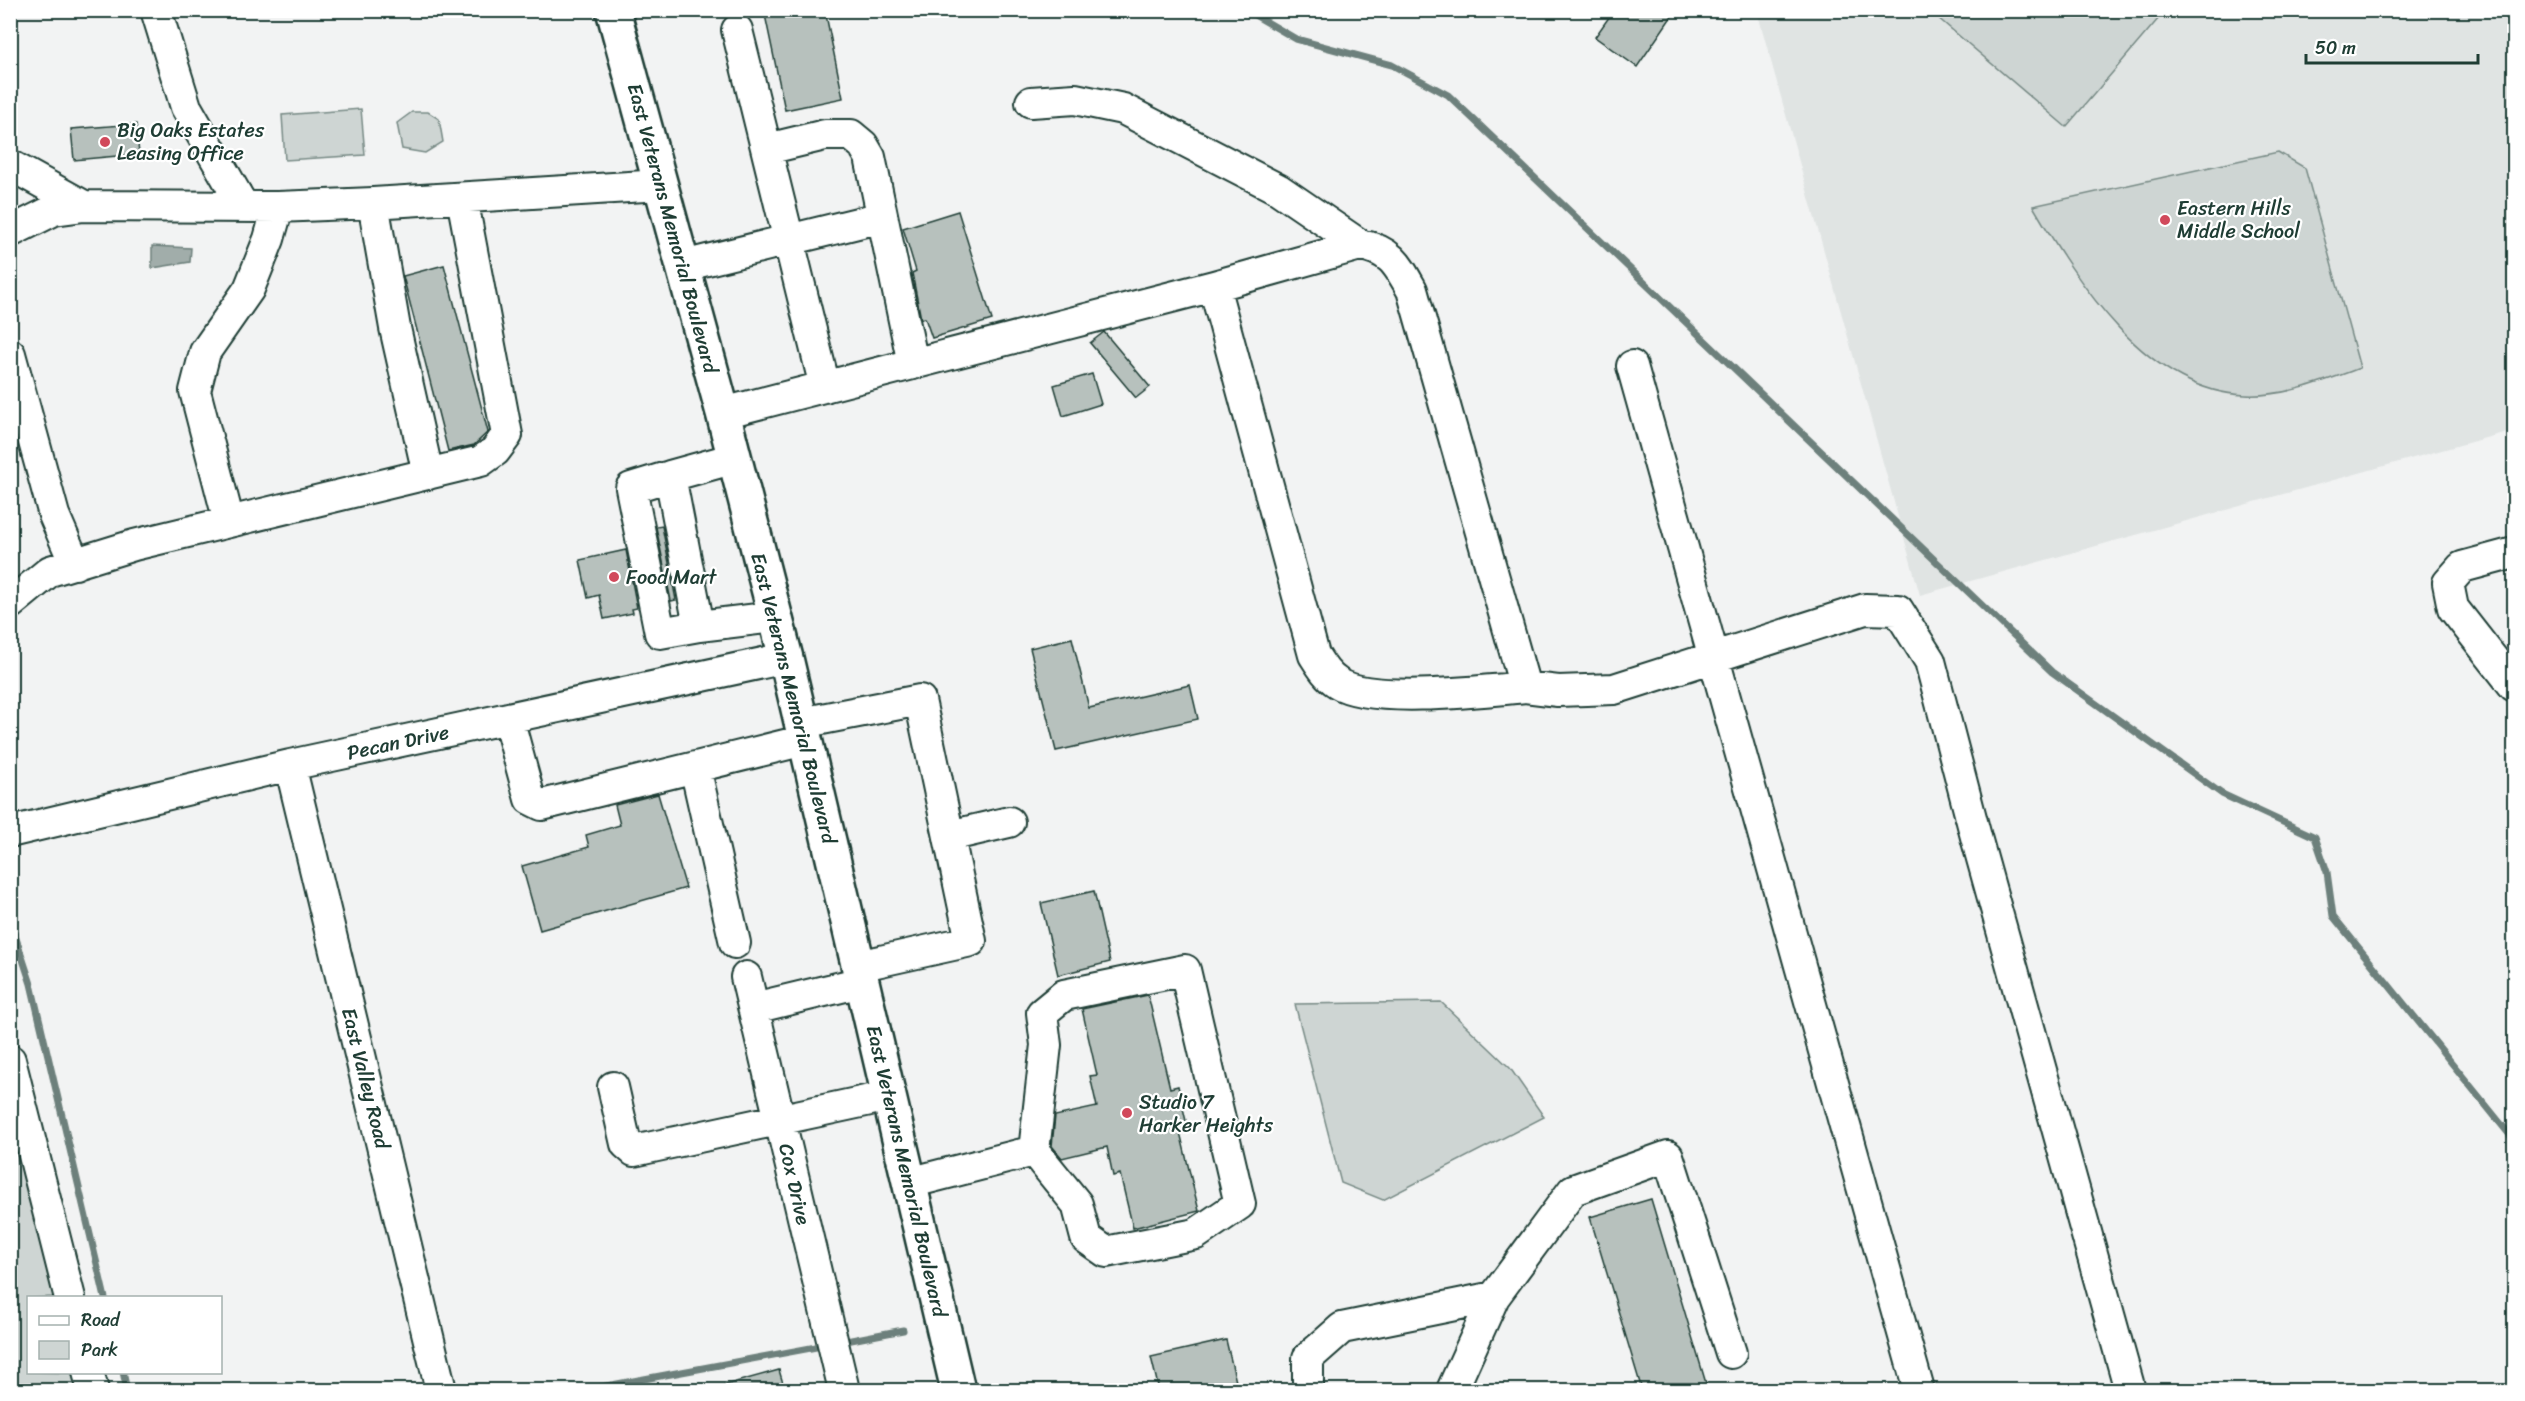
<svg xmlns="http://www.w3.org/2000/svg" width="2525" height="1401" viewBox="0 0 2525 1401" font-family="Sriracha,sans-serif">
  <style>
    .built { fill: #e0e4e3 }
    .green { fill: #ced5d3; stroke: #768984; stroke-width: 1.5 }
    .water { fill: #a1adaa; stroke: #6d807b; stroke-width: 1.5 }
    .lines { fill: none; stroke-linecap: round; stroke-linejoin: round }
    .stream { stroke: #6d807b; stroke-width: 7 }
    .building { fill: #b7c1bd; stroke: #1f3d34; stroke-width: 1.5 }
    .minor-casing { stroke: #1f3d34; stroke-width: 34 }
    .major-casing { stroke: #1f3d34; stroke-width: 38 }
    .minor { stroke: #fff; stroke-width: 30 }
    .major { stroke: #fff; stroke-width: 33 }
    .poi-dot { fill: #d1495b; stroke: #fff; stroke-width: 2 }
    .labels { text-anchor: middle; stroke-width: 4.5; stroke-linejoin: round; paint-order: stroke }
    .poi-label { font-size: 20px; fill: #1f3d34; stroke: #fff; text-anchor: start }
    .street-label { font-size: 20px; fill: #1f3d34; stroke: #fff }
  </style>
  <rect width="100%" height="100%" fill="#f2f3f3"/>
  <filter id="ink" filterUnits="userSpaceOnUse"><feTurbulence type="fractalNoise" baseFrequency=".0167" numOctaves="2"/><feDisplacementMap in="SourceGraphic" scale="12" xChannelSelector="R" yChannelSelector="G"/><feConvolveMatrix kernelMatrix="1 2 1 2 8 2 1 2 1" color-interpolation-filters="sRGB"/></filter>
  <g filter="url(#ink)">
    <path class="built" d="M 1757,11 L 2514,11 L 2514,430 L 1920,595 Z"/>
    <path class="green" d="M 1930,11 L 2165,11 L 2066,127 Z
      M 361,109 L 365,155 L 285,160 L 282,115 Z
      M 412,112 L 428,112 L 439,119 L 443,142 L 425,153 L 402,149 L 397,123 Z
      M 2278,152 L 2305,168 L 2360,368 C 2324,381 2284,397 2245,395 C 2146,391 2078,283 2033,206 Z
      M 1441,1002 L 1510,1068 L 1544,1117 L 1383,1200 L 1341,1183 L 1295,1004 Z
      M 10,1116 L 56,1297 L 28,1298 L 28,1372 L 75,1373 L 80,1390 L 11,1390 Z"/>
    <path class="water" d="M 152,246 L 191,248 L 190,262 L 152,268 Z"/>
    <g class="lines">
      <path class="stream" d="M 1246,10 L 1296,39 L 1392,65 L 1448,95 L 2052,672 L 2222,794 L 2315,837 L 2327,872 L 2333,916 L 2514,1140
        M 10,920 L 31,984 L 105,1298
        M 841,1342 L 903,1330
        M 123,1372 L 127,1390
        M 585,1390 L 827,1345"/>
    </g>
    <path class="building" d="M 764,10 L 825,10 L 843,98 L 785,110 Z
      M 1614,10 L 1676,10 L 1637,67 L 1595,37 Z
      M 136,124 L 139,154 L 74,160 L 71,129 Z
      M 958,211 L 992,320 L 932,338 L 925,318 L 921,319 L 912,273 L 916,271 L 903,228 Z
      M 444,265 L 488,432 L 474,445 L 448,451 L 403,276 Z
      M 1104,332 L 1150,387 L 1136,398 L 1090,343 Z
      M 1092,374 L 1101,404 L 1063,416 L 1054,385 Z
      M 662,526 L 676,600 L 671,601 L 656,527 Z
      M 626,550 L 637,608 L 632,609 L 633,613 L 604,619 L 599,595 L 588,598 L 580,560 Z
      M 1072,638 L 1089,708 L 1190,685 L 1198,719 L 1056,751 L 1030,648 Z
      M 658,794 L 686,888 L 540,930 L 522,866 L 589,847 L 586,835 L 620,825 L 615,805 Z
      M 1094,891 L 1110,962 L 1058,975 L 1041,903 Z
      M 1148,995 L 1170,1088 L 1178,1086 L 1188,1130 L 1180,1132 L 1199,1211 L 1133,1228 L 1120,1174 L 1113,1176 L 1107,1147 L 1062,1158 L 1052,1146 L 1055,1116 L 1097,1107 L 1090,1076 L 1097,1075 L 1082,1009 Z
      M 1651,1199 L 1708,1390 L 1642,1390 L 1590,1217 Z
      M 1226,1340 L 1238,1390 L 1159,1390 L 1151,1357 Z
      M 779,1370 L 785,1390 L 726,1390 L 725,1385 Z"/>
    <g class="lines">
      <defs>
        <path id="minor" d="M 156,10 L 186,107 L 243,206
          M 737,30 L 825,387
          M 1031,102 L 1075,99 L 1123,109 L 1278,189 L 1360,245
          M 767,149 L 825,135 L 851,135 L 863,145 L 870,157 L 913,364
          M 10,165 L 84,206
          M 373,203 L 395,328 L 428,474
          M 10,232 L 54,210 L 84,206 L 278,207 L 373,203 L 661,185
          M 683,266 L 882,217
          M 1214,286 L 1314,655 C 1321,666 1327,676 1338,683 C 1371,704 1483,691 1525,687
          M 10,354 L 54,515 L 75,564
          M 1632,366 L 1919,1390
          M 723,413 L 1214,286 L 1360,245 C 1391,250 1398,265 1412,290 L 1525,687 L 1558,691 L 1614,689 L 1865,609 L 1898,610 L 1930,661 L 1976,837 L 2130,1390
          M 735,458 L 670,476 L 699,626 L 775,617
          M 670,476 L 631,488 L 660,633 L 699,626
          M 229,522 L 195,391 L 205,352 L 249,289 L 269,239 L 278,207
          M 2514,553 L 2462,567 L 2448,583 L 2453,608 L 2514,686
          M 10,604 L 50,571 L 134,545 L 481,461 L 495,451 L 507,435 L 462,198
          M 508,718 L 530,799 L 542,805 L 805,740
          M 801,723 L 920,700 L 971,941 L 858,966
          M 290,765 L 441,1390
          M 695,767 L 735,943
          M 10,832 L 290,765 L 786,658
          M 949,836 L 1009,822
          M 746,977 L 844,1390
          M 754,1008 L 862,982
          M 10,1060 L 70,1298
          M 613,1087 L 626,1144 L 634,1151 L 889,1096
          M 909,1183 L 1034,1151 L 1046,1045 L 1042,1013 L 1064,995 L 1185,970 L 1240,1204 L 1196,1234 L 1106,1252 L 1086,1238 L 1077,1204 L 1034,1151
          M 1494,1297 L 1573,1190 L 1668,1156 L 1731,1353
          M 88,1372 L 93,1390
          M 1308,1390 L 1308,1358 L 1342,1328 L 1494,1297 L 1452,1390"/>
        <path id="major" d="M 613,10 L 723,413 L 786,658 L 958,1390"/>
      </defs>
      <use href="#minor" class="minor-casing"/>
      <use href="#major" class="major-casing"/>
      <use href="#minor" class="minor"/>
      <use href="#major" class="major"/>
    </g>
  </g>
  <g class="poi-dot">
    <circle cx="105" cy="142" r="6"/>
    <circle cx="2165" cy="220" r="6"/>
    <circle cx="614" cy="577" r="6"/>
    <circle cx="1127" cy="1113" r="6"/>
  </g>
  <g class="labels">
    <g class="poi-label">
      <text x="117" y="137">Big Oaks Estates<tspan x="117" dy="23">Leasing Office</tspan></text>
      <text x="2177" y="215">Eastern Hills<tspan x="2177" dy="23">Middle School</tspan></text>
      <text x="626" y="584">Food Mart</text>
      <text x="1139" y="1109">Studio 7<tspan x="1139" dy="23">Harker Heights</tspan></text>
    </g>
    <g class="street-label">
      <text transform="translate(673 228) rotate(75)" y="7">East Veterans Memorial Boulevard</text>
      <text transform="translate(794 698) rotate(76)" y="7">East Veterans Memorial Boulevard</text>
      <text transform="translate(398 742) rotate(-12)" y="7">Pecan Drive</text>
      <text transform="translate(366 1078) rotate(76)" y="7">East Valley Road</text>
      <text transform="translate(907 1171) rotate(77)" y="7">East Veterans Memorial Boulevard</text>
      <text transform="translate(795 1184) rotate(77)" y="7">Cox Drive</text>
    </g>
  </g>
  <rect width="2525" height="1401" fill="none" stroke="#fff" stroke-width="36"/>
  <rect x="18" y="18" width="2489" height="1365" fill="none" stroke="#1f3d34" stroke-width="2" filter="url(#ink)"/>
  <rect x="27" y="1296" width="195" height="78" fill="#ffffff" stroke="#a5b1ae" stroke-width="1.5"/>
  <rect x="39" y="1316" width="30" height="9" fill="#ffffff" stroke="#a5b1ae" stroke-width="1.5"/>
  <text x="81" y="1326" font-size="18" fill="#1f3d34">Road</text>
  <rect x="39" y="1341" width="30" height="18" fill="#ced5d3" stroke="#a5b1ae" stroke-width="1.5"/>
  <text x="81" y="1356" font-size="18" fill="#1f3d34">Park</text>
  <path d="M2306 54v9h172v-9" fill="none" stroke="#1f3d34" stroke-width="3"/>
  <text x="2315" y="54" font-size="18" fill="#1f3d34" stroke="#ffffff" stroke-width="4.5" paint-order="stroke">50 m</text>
</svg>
